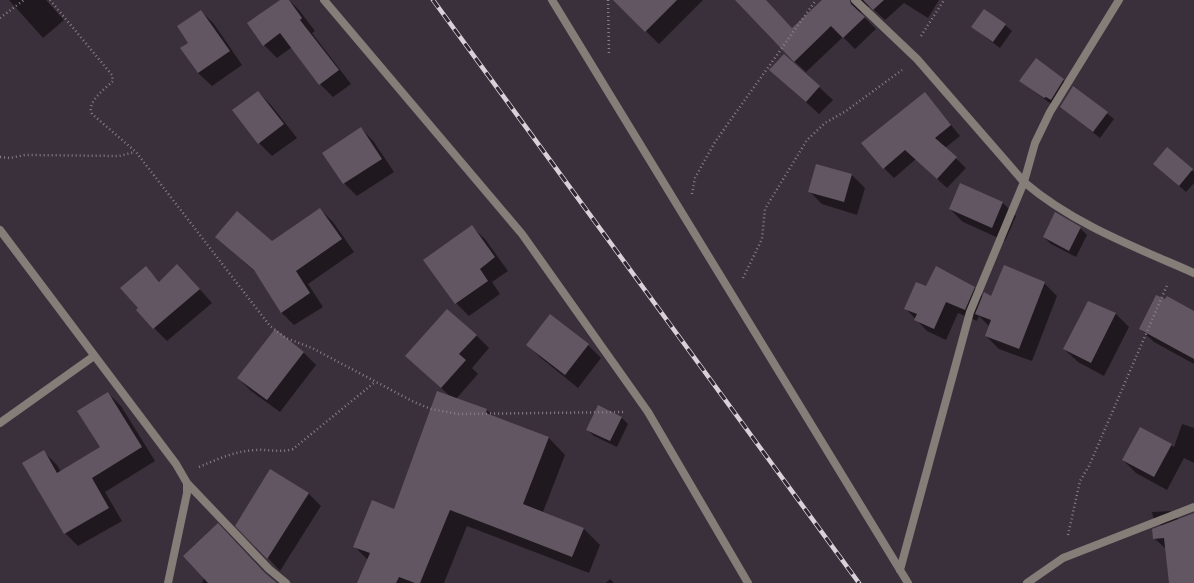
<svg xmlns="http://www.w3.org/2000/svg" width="1194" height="583" viewBox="0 0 1194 583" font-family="Spectral,serif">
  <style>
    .shadow { fill: #0007 }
    .building { fill: #625663 }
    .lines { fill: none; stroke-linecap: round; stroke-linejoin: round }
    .path { stroke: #877f88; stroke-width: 2.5; stroke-dasharray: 1 3; stroke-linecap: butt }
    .minor { stroke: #847d78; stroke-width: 8 }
    .rail-casing { stroke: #d8d1d8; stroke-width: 4.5 }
    .rail { stroke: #302631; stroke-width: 3; stroke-dasharray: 9; stroke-linecap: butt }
  </style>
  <rect width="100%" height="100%" fill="#3a303b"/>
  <path class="shadow" d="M 9,0 L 46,0 L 64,20 L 43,38 Z
    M 281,0 L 289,0 L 299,10 L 315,31 L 312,33 L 351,84 L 333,97 L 320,84 L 292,47 L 277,58 L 264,45 Z
    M 614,0 L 703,0 L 659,44 Z
    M 751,0 L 765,0 L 793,29 L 823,0 L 939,0 L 928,18 L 904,3 L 885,20 L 871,7 L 865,6 L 861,10 L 861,14 L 876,29 L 855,49 L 843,37 L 806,72 L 794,61 Z
    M 201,11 L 214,24 L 242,65 L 212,86 L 198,73 L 181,49 L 190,43 Z
    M 1005,25 L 1012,31 L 1000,48 L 972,27 Z
    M 784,55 L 833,100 L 819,114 L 771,70 Z
    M 1063,80 L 1070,86 L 1051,104 L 1020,81 Z
    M 1073,87 L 1114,119 L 1100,138 L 1061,107 Z
    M 258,92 L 271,105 L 297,138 L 272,156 L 259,143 Z
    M 925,93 L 960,136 L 945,148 L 966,168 L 947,188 L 916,159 L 894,178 L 884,168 Z
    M 361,128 L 374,142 L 394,172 L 357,196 L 344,183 Z
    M 1167,149 L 1194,172 L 1194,183 L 1186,192 L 1161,170 Z
    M 816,165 L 852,175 L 865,188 L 857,215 L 822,204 L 809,191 Z
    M 960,185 L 1003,203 L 1016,216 L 1005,241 L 963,222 L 950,209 Z
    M 320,209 L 333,222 L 354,252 L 308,284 L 323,307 L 294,325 L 281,312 L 258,274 L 216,237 L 272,242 Z
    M 471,226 L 485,239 L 508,271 L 492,282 L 500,294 L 469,316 L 456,303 L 425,260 Z
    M 1080,228 L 1087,235 L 1076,257 L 1051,244 L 1044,237 Z
    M 146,268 L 160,282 L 190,278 L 212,303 L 167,341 L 154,328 L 139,308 Z
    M 1044,283 L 1057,296 L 1032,361 L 999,349 L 986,336 L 990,327 L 979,316 L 977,321 L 958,313 L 946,340 L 927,331 L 906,309 L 926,287 L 974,287 L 983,297 L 992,297 Z
    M 1089,302 L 1116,314 L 1129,327 L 1104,376 L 1078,362 L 1064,349 Z
    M 1194,312 L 1194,364 L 1154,342 L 1140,329 Z
    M 476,335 L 489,348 L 472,368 L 478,374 L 456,399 L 487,410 L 494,417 L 549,438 L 565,455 L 543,512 L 583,528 L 600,545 L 589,573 L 467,526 L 444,583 L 359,583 L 368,560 L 355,547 L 395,510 L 451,397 L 406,356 Z
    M 528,345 L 588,345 L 601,358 L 578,388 L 541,358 Z
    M 303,352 L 316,365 L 280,412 L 251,391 L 238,378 Z
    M 108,393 L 121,406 L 155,461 L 105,492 L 122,521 L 78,546 L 65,533 L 44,452 L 57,465 L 61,472 L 101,447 Z
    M 599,406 L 622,418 L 628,424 L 617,447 L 594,436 L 587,430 Z
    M 1182,424 L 1194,428 L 1194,463 L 1184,458 L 1167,490 L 1136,473 L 1123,460 L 1171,445 L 1174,447 Z
    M 308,493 L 321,506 L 280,571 L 268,558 Z
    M 1170,511 L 1179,520 L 1194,514 L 1194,583 L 1170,583 L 1166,549 L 1154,538 L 1162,526 L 1153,517 L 1152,512 Z
    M 268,577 L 276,583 L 202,583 L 204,578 Z
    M 610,579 L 614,583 L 606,583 Z"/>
  <path class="building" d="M 280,0 L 289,0 L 302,18 L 300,20 L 339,70 L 319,85 L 280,33 L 263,46 L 247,23 Z
    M 613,0 L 677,0 L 645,32 Z
    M 735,0 L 766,0 L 792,28 L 822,0 L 850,0 L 851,4 L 865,17 L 843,38 L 831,26 L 794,62 Z
    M 863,0 L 884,0 L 873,10 Z
    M 984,9 L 1006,24 L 993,42 L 971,27 Z
    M 201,10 L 230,51 L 198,73 L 180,48 L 188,43 L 177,26 Z
    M 784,54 L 820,86 L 806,102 L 769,70 Z
    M 1036,58 L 1064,79 L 1051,100 L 1046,97 L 1044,98 L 1019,81 Z
    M 1073,86 L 1108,112 L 1093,132 L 1060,107 Z
    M 258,91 L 284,124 L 258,144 L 232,110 Z
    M 925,92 L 951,125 L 935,138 L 957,157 L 937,179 L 905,150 L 883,169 L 861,143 Z
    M 361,127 L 382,159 L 343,184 L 322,153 Z
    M 1167,147 L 1193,169 L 1179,186 L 1153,164 Z
    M 816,164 L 852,174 L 844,202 L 808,192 Z
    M 960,183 L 1003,202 L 992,228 L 949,209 Z
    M 320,208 L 342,239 L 296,271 L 310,293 L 281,313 L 254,270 L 215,237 L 237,211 L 272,241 Z
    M 1055,212 L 1081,227 L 1069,251 L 1043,237 Z
    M 472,225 L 495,257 L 480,269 L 488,281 L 455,304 L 423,260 Z
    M 177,264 L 200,289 L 153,329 L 136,310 L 138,308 L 120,288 L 146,266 L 159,282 Z
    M 1004,265 L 1045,282 L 1019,349 L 985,336 L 991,320 L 975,314 L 984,292 L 991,296 Z
    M 936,266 L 975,287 L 965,310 L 946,302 L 934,329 L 914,320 L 917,314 L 904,309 L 916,282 L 926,286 Z
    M 1156,295 L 1165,299 L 1167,296 L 1194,311 L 1194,359 L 1139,329 Z
    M 1088,301 L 1116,313 L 1091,363 L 1063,349 Z
    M 447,309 L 477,335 L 459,354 L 466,360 L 441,388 L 405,356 Z
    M 550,314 L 589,344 L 565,375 L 526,345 Z
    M 275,329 L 304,352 L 267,400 L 237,378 Z
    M 437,391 L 487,409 L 486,413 L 549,437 L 523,504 L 584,528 L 572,557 L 450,510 L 420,583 L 415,583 L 399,577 L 396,583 L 357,583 L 370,553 L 353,547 L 372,500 L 394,509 Z
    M 108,392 L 142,447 L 92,478 L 109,508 L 64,534 L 22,463 L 44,450 L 57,473 L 100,447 L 77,411 Z
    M 598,405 L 622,417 L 610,441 L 586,430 Z
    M 1140,427 L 1172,444 L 1154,477 L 1122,460 Z
    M 270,469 L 309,493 L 267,559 L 235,526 Z
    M 1194,513 L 1194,583 L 1169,583 L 1164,538 L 1153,539 L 1152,529 Z
    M 218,523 L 265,573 L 277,583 L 208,583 L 183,556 Z"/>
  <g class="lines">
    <path class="path" d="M 50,0 L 112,75 L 113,81 C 105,89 86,102 92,114 L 136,152 L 270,326 L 286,338 L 312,348 L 414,402 L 431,409 L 458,414 L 625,412
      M 608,0 L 609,55
      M 0,18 L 24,0
      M 921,36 L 944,0
      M 0,157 L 10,158 L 25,155 L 119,156 L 135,152
      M 692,194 L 695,178 L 715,142 L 816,0
      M 743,278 L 762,239 L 765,209 L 807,140 L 825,123 L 846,111 L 902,70
      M 199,467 C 218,459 235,451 256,450 C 269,449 280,453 293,449 L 375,382
      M 1068,535 L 1080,481 L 1089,466 L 1168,283"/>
    <path class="minor" d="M 324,0 L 522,234 L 648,412 L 748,583
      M 552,0 L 908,583
      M 855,0 L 917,59 L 1024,182 C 1073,224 1135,247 1194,273
      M 0,230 L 176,464 L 187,483 L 269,569 L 286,583
      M 0,423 L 94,356
      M 900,570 L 970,312 L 1024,182 L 1035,143 L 1050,112 L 1119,0
      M 168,583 L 187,493 L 187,483
      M 1027,583 L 1063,558 L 1194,507"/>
    <defs>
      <path id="rail" d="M 433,0 L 859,583"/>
    </defs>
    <use href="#rail" class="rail-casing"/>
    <use href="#rail" class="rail"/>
  </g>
</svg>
